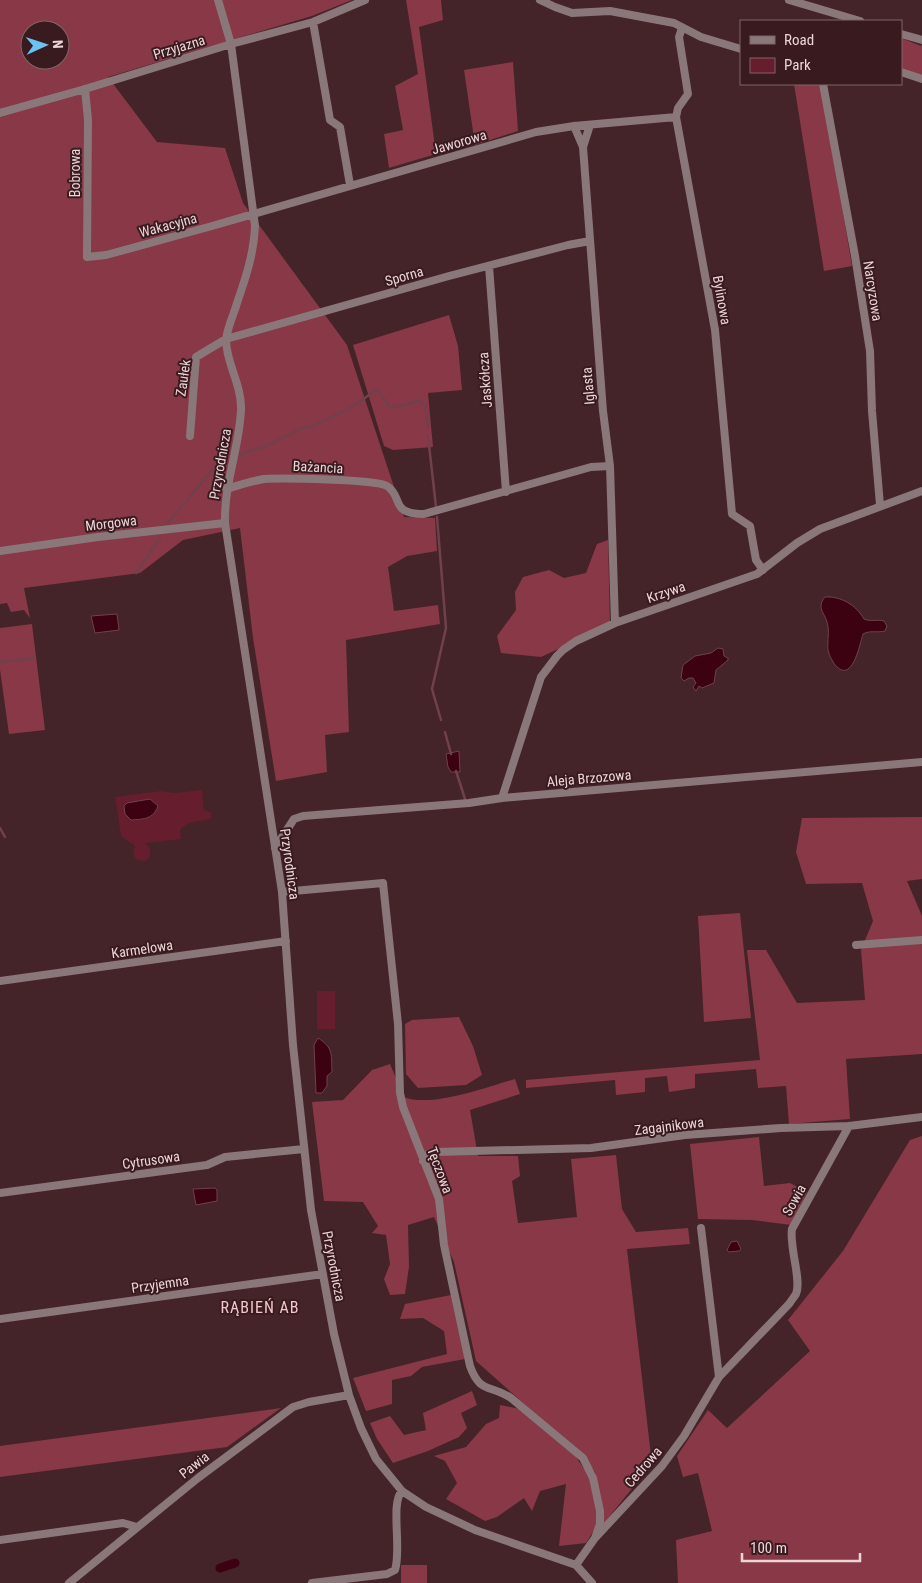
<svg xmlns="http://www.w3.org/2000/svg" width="922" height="1583" viewBox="0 0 922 1583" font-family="'Roboto Condensed',sans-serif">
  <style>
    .green { fill: #661d2d }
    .forest { fill: #883846; fill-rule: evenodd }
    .water { fill: #3c0212; stroke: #70414d }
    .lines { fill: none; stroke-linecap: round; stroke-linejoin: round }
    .stream { stroke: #70414d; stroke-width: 2.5 }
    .canal { stroke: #3c0212; stroke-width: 9 }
    .minor { stroke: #897779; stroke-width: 8 }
    .labels { text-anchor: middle; stroke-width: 4; stroke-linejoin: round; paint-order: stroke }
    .street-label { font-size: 14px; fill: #ebd5d7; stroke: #391a1f }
    .quarter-label { font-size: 16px; letter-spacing: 1px; fill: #f3c7cb; stroke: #391a1f }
  </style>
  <rect width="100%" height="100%" fill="#442428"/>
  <path class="green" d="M 202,790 L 204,810 L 211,812 L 211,819 L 189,823 L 180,829 L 181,839 L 145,843 L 150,849 L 150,856 L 146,861 L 137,860 L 133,854 L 135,846 L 121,836 L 115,797 L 161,791 L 174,793 Z
    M 317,991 L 335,991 L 335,1029 L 317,1029 Z"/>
  <path class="forest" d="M 0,0 L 352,0 L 312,16 L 108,77 L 157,142 L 225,148 L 243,203 L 347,345 L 404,517 L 435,518 L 437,551 L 407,556 L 388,567 L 394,611 L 438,605 L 440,624 L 346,640 L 349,732 L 325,735 L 327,772 L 276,781 L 253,638 L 240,528 L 183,540 L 140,573 L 24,588 L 30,618 L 24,610 L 11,612 L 7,603 L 0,604 ZM 30,30 L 60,30 L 60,60 L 30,60 Z
    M 406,0 L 441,0 L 443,20 L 419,27 L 436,154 L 389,168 L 384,134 L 403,130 L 395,86 L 418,74 Z
    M 901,38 L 921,46 L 922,44 L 922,76 L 901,69 Z
    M 513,62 L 518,131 L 475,145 L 464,70 Z
    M 794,84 L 821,84 L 852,266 L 824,271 Z
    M 449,315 L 458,346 L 462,390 L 428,393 L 433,447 L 393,450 L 384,446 L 353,345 Z
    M 608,540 L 610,625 L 541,657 L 501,653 L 497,636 L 516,610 L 515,592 L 523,577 L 549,570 L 564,578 L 586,573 L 597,544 Z
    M 32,624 L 45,730 L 9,734 L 0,670 L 0,628 Z
    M 922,817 L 922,879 L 907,881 L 922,916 L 922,1054 L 846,1059 L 850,1119 L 789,1124 L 786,1086 L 758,1088 L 756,1069 L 695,1074 L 695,1088 L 669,1092 L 667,1076 L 645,1078 L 645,1092 L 616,1095 L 615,1080 L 526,1088 L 526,1080 L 760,1060 L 747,950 L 766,950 L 797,1003 L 865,1000 L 861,950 L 873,921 L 862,883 L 806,884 L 796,852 L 802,818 Z
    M 740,913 L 751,1018 L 704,1022 L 698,916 Z
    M 459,1017 L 473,1046 L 482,1075 L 466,1085 L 418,1088 L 406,1074 L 405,1024 L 412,1020 Z
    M 390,1064 L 404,1097 C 431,1108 486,1087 515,1079 L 520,1094 L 470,1110 L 478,1156 L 518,1156 L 520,1176 L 512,1181 L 518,1223 L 577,1217 L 571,1159 L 616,1155 L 622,1209 L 636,1232 L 688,1228 L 690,1244 L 627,1249 L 652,1464 L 604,1523 L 595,1472 L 586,1459 L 476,1361 L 454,1262 L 434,1217 L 408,1225 L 409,1267 L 405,1294 L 390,1295 L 384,1279 L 390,1264 L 386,1235 L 372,1233 L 378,1226 L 363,1202 L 324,1201 L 312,1102 L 343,1100 L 372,1070 Z
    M 922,1136 L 922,1583 L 678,1583 L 676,1540 L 712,1531 L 698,1473 L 683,1477 L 677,1456 L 708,1410 L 727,1428 L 810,1351 L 788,1320 L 843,1251 L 910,1140 Z
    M 759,1137 L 764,1186 L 790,1183 L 807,1192 L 791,1225 L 752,1220 L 698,1219 L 690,1144 Z
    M 451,1295 L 465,1359 L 422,1367 L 411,1376 L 392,1380 L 392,1404 L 366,1411 L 353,1378 L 447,1354 L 444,1331 L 423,1318 L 400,1319 L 405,1304 Z
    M 472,1391 L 477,1405 L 461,1413 L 467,1428 L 459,1437 L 428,1451 L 393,1463 L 377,1439 L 370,1423 L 390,1416 L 404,1435 L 426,1430 L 423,1413 Z
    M 500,1405 L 520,1409 L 576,1457 L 596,1486 L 598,1524 L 586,1543 L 559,1546 L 566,1484 L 540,1491 L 532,1511 L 524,1498 L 497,1517 L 485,1521 L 446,1499 L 457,1483 L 445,1461 L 434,1456 L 466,1447 L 486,1424 L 499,1418 Z
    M 281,1408 L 227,1447 L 0,1477 L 0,1446 Z
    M 401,1565 L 427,1565 L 427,1583 L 401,1583 Z"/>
  <path class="water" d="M 825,597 C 841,596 856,605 864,619 C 871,622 878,619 884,621 L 887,626 L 885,631 C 877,633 870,630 863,634 C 860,643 853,682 837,667 C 833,663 829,655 828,650 C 827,641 830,631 827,622 C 826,617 822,613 821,608 C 821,603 822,600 825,597 Z
    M 117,614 L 119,630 L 95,633 L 91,616 Z
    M 718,648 L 723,649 L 724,656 L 728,658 L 728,660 L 716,670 L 714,683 L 702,688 L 699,686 L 696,691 L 693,687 L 696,683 L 693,678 L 689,678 L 684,681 L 681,678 L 683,665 L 695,656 L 711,653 Z
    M 459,751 L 460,772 L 451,772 L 448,767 L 446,754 Z
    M 150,799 L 158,806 C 153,819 145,819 131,820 L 125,814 L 124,806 L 127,803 Z
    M 318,1038 C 334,1048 331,1055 332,1072 L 327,1076 L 327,1086 L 322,1093 L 316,1093 L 314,1045 Z
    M 215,1188 L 217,1190 L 217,1201 L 196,1205 L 193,1189 Z
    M 737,1241 L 741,1249 L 739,1251 L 729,1252 L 727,1250 L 731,1242 Z"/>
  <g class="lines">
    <path class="stream" d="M 428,436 L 436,507
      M 241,454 L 266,446 L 302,428 L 311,427 L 354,406 L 377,389 L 389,406 L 396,407 L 418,401 L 425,404 L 428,427
      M 437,517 L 446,628 L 432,689 L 441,720
      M 165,526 L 226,454 L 230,454
      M 136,573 L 160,538
      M 0,662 L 33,658
      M 445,732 L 451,754
      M 456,771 L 465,799
      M 0,828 L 5,837"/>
    <path class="canal" d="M 220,1568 L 235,1563"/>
    <path class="minor" d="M 218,0 L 231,44 L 255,226 C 254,253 246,277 237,303 C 234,314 227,328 226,340 C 226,363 242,385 241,410 C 239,450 224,483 225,523 L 282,892 L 293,1045 L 311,1210 L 334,1334 L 349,1395 L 361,1428 L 376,1459 L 402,1491 L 426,1507 L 475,1530 L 576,1565 L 592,1583
      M 540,0 L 555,7 L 572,13 L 610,11 L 674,23 L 701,37 L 741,49
      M 789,0 L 860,21
      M 313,22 L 330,120 L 340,127 L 350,185
      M 682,28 L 679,37 L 688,94 L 678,108 L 676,117 L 715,330 L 732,514 L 750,526 L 756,560 L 763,570
      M 901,34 L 922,40
      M 901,72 L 922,79
      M 823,84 L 855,256 L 870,351 L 872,411 L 880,505
      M 85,89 L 88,120 L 87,257 L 106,255 L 212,226 L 536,132 L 574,126 L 676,117
      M 0,113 L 85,89 L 231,44 L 313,22 L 365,0
      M 590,125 L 583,147 L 603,411 L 610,466 L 615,623
      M 574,126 L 583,147
      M 489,266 L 506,492
      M 190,436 L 196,357 L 226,339 L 449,276 L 568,245 L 590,241
      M 226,489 C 239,485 251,481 264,479 C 280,478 376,479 387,486 C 404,497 389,514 424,514 L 591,467 L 610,466
      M 0,551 L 98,537 L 225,523
      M 502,798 L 541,677 L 557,656 L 563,650 L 576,641 L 615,623 L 757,574 L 797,543 L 820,529 L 922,491
      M 275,848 L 294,819 L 303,816 L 469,803 L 502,798 L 922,762
      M 282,892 L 383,883 L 398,1024 L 400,1093 L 403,1107 L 439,1199 L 444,1245 L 470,1366 C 480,1394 490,1384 511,1398 L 583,1458 L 593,1478 L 600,1511 L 600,1524 L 595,1538
      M 856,945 L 922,940
      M 0,981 L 286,941
      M 423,1161 L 428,1154 L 436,1152 L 591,1148 L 685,1135 L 781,1128 L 849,1126 L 922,1117
      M 0,1193 L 207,1165 L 225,1157 L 304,1149
      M 701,1228 L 719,1377
      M 0,1319 L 323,1274
      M 0,1540 L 123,1523 L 137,1527
      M 576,1565 L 595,1538 L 662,1466 L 684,1436 L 719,1377 L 789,1304 C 791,1301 794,1297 796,1294 C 802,1280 789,1247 792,1229 L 849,1126
      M 69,1583 L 198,1478 L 293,1407 L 309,1402 L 349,1395
      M 312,1583 L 387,1574 L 395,1570 C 402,1549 390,1503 402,1491"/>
  </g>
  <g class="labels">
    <g class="street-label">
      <text transform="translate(179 47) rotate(-17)" y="5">Przyjazna</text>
      <text transform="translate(459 142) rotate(-16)" y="5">Jaworowa</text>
      <text transform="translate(75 173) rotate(-90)" y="5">Bobrowa</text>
      <text transform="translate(168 225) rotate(-15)" y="5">Wakacyjna</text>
      <text transform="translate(404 276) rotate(-16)" y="5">Sporna</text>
      <text transform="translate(873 291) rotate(81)" y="5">Narcyzowa</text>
      <text transform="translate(722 300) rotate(80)" y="5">Bylinowa</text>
      <text transform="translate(183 378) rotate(-82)" y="5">Zaułek</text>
      <text transform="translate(485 380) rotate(-94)" y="5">Jaskółcza</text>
      <text transform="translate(588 386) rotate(-95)" y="5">Iglasta</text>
      <text transform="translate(220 464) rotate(-80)" y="5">Przyrodnicza</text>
      <text transform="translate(318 467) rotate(3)" y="5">Bażancia</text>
      <text transform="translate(111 523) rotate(-7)" y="5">Morgowa</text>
      <text transform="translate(666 592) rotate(-19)" y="5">Krzywa</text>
      <text transform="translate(589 778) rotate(-5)" y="5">Aleja Brzozowa</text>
      <text transform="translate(290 864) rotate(82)" y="5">Przyrodnicza</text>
      <text transform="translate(142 949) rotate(-8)" y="5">Karmelowa</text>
      <text transform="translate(669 1126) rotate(-7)" y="5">Zagajnikowa</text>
      <text transform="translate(151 1160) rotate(-8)" y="5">Cytrusowa</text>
      <text transform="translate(440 1170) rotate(69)" y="5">Tęczowa</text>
      <text transform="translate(794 1200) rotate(-61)" y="5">Sowia</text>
      <text transform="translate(334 1266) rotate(79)" y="5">Przyrodnicza</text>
      <text transform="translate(160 1284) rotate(-8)" y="5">Przyjemna</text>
      <text transform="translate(194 1465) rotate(-38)" y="5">Pawia</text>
      <text transform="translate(643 1467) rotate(-49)" y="5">Cedrowa</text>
    </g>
    <g class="quarter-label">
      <text x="260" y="1313">RĄBIEŃ AB</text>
    </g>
  </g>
  <rect x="740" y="20" width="162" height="65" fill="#391a1f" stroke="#806569"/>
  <rect x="750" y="36" width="25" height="8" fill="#897779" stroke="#806569"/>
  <text x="784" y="45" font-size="15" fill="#ebd5d7">Road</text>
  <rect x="750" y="58" width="25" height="15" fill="#661d2d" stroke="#806569"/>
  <text x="784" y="70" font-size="15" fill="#ebd5d7">Park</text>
  <g transform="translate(45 45) rotate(87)"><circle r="24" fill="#391a1f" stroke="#806569"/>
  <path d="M0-4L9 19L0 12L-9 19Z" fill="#6ac3f1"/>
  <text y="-8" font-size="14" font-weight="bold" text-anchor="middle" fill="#ebd5d7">N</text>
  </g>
  <path d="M742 1553v8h118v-8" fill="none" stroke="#ebd5d7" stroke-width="2.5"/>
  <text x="750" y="1553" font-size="15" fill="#ebd5d7" stroke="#391a1f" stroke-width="4" paint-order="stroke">100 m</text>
</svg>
